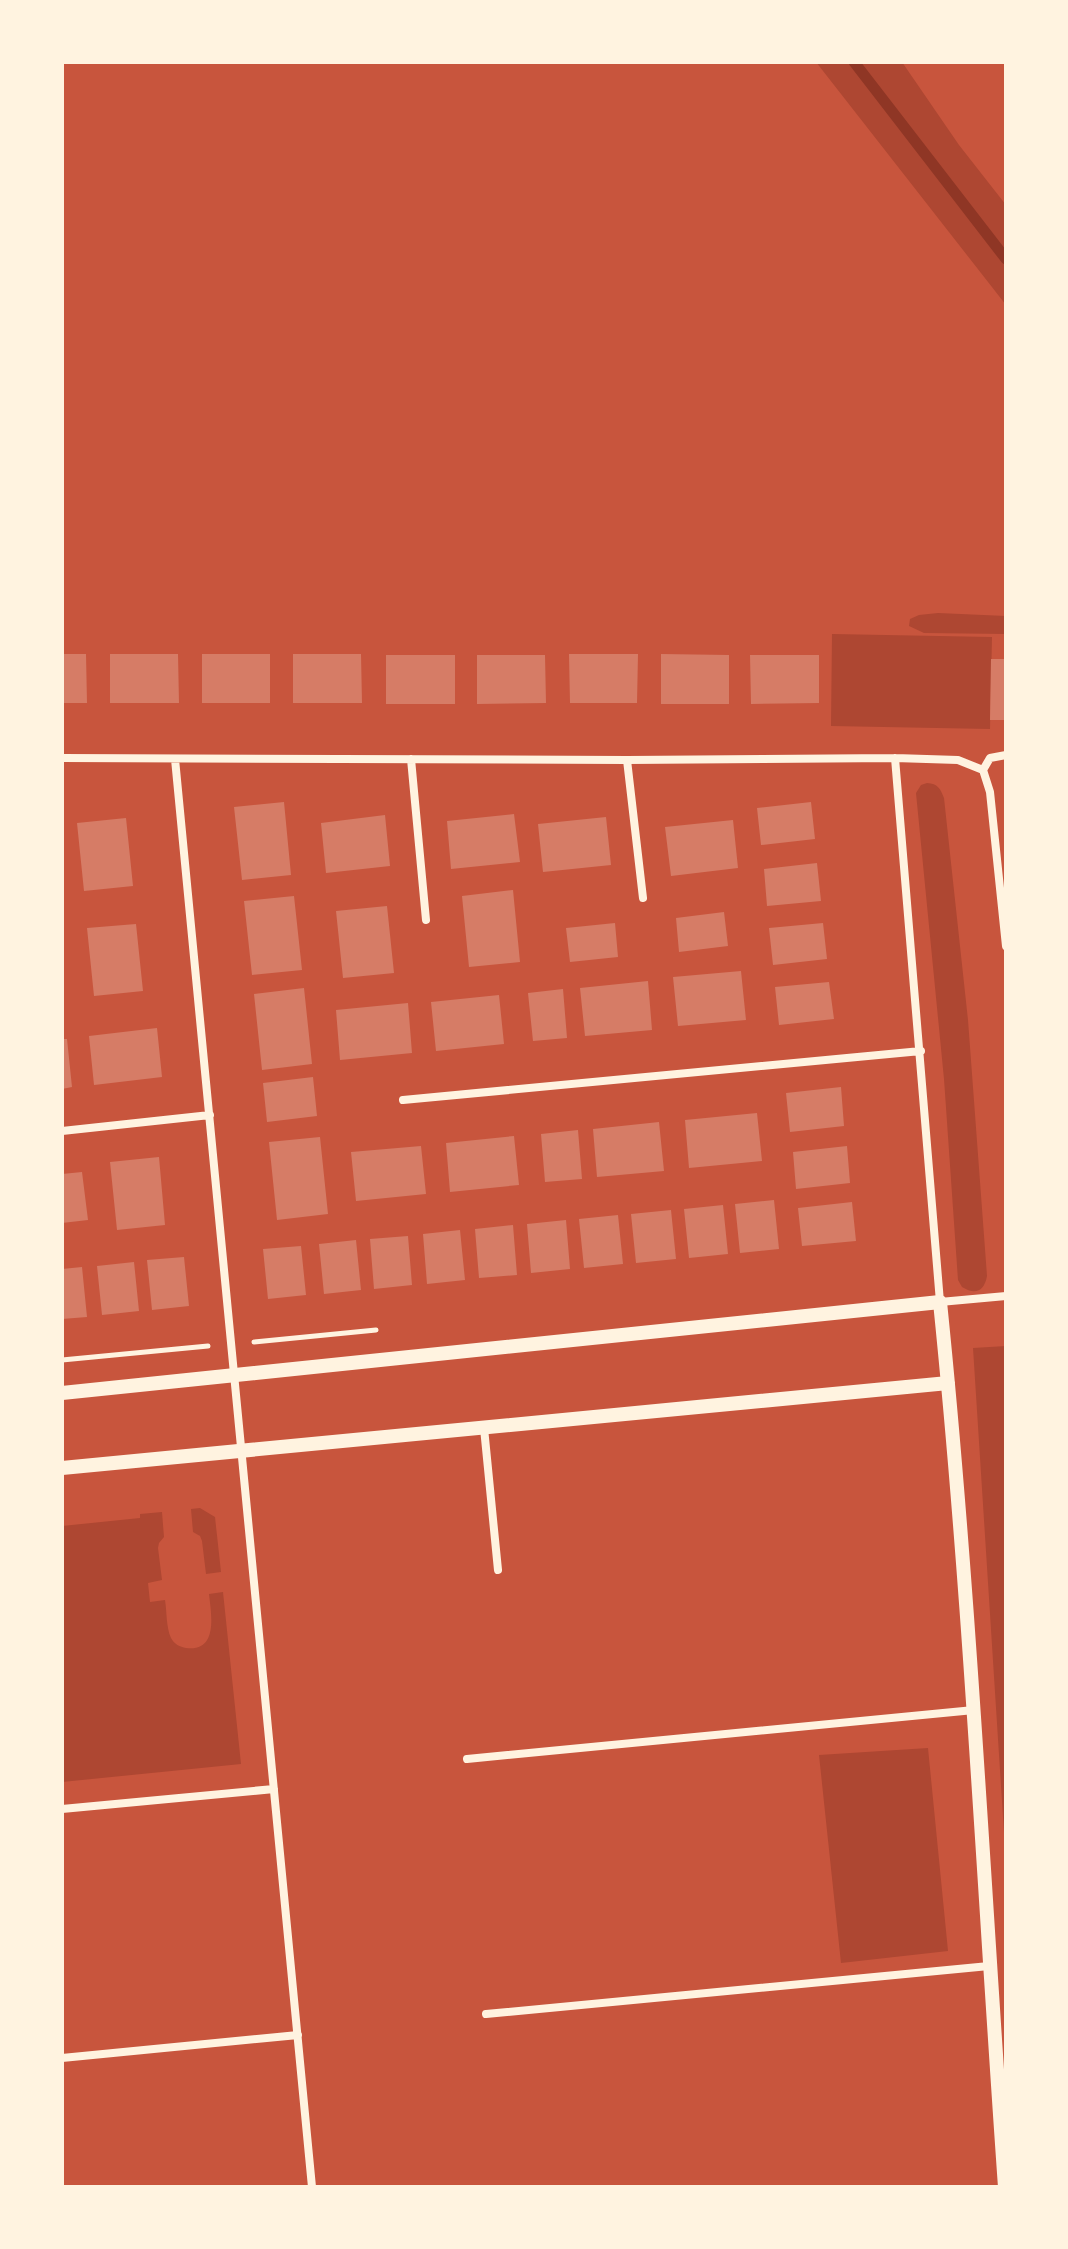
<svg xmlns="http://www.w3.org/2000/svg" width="1068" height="2249" viewBox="0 0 1068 2249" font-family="'Golos Text',sans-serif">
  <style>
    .green { fill: #ae4732 }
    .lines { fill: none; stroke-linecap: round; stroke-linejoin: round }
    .stream { stroke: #8f3625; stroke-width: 11 }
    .building { fill: #d67c66 }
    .path { stroke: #fff3e0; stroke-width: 5 }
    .minor { stroke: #fff3e0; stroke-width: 8 }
    .tertiary { stroke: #fff3e0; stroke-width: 14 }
  </style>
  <rect width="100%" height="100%" fill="#c8553d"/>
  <path class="green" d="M 816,62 L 902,62 L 959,145 L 1006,205 L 1006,305 Z
    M 938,613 L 1006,616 L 1006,634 L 924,633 L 909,626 L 910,619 L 919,615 Z
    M 832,634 L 992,637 L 990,729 L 831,726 Z
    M 927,783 C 938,784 940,788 944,798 L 968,1020 L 987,1276 C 984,1292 975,1295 962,1287 L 958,1280 L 944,1079 L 916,793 L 921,785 Z
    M 1006,1346 L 1006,1864 L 973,1348 Z
    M 200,1508 L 215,1517 L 221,1572 L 206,1574 L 202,1541 L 200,1536 L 193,1532 L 191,1509 Z
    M 162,1512 L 164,1537 L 159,1543 L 158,1548 L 162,1580 L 148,1583 L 150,1602 L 165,1600 C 167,1612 166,1627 171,1638 C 174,1644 180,1647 186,1648 C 219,1652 211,1613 209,1594 L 223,1592 L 241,1764 L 62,1782 L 62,1526 L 140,1518 L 140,1514 Z
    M 928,1748 L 948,1951 L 841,1963 L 819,1755 Z"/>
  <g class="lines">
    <path class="stream" d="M 854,62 L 1006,259"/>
  </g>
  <path class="building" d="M 62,654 L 86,654 L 87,703 L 62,703 Z
    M 110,654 L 178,654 L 179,703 L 110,703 Z
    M 202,654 L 270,654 L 270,703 L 202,703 Z
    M 293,654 L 361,654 L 362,703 L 293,703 Z
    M 569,654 L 638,654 L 637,703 L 570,703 Z
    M 661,654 L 729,655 L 729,704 L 661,704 Z
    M 386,655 L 455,655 L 455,704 L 386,704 Z
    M 477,655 L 545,655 L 546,703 L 477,704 Z
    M 750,655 L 819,655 L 819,703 L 751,704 Z
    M 991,659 L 1006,659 L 1006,720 L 990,720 Z
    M 284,802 L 291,875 L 242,880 L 234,807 Z
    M 811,802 L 815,839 L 761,845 L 757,808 Z
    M 514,814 L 520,862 L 451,869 L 447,821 Z
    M 385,815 L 390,866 L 326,873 L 321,823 Z
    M 606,817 L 611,865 L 543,872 L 538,824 Z
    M 126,818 L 133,886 L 84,891 L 77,823 Z
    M 733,820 L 738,868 L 671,876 L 665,827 Z
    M 817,863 L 821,901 L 767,906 L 764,869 Z
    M 513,890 L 520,962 L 469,967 L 462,896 Z
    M 294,896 L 302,970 L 252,975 L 244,901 Z
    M 387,906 L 394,973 L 343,978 L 336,911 Z
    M 724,912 L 728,946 L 679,952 L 676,918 Z
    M 615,923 L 618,957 L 570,962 L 566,928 Z
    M 823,923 L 827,959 L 773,965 L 769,928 Z
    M 136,924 L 143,991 L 94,996 L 87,928 Z
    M 741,971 L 746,1020 L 678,1026 L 673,977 Z
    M 648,981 L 652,1030 L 585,1036 L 580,988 Z
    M 829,982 L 834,1019 L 779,1025 L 775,987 Z
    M 304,988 L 312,1064 L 262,1070 L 254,994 Z
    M 563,989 L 567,1038 L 533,1041 L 528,993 Z
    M 499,995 L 504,1044 L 436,1051 L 431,1002 Z
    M 408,1003 L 412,1053 L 340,1060 L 336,1010 Z
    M 157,1028 L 162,1077 L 94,1085 L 89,1036 Z
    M 62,1039 L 67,1039 L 72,1087 L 62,1089 Z
    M 313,1077 L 317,1116 L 267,1122 L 263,1083 Z
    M 841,1087 L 844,1126 L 790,1132 L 786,1093 Z
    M 757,1113 L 762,1161 L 689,1168 L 685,1120 Z
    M 659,1122 L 664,1171 L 597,1177 L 593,1129 Z
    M 578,1130 L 582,1179 L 545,1182 L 541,1134 Z
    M 514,1136 L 519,1185 L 450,1192 L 446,1143 Z
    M 320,1137 L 328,1214 L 277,1220 L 269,1142 Z
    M 421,1146 L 426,1194 L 356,1201 L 351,1152 Z
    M 847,1146 L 850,1183 L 796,1189 L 793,1152 Z
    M 159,1157 L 165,1225 L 117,1230 L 110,1162 Z
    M 82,1172 L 88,1220 L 62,1223 L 62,1174 Z
    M 774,1200 L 779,1249 L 740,1253 L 735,1204 Z
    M 852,1202 L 856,1241 L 802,1246 L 798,1208 Z
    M 723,1205 L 728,1254 L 689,1258 L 684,1209 Z
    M 671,1210 L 676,1259 L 636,1263 L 631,1214 Z
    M 618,1215 L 623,1264 L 584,1268 L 579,1219 Z
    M 566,1220 L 570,1269 L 531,1273 L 527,1224 Z
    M 513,1225 L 517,1275 L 479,1278 L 475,1229 Z
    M 460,1230 L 465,1280 L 427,1284 L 423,1234 Z
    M 408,1236 L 412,1285 L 374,1289 L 370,1239 Z
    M 356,1240 L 361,1290 L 324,1294 L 319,1244 Z
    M 301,1246 L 306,1295 L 268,1299 L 263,1249 Z
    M 184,1257 L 189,1306 L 152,1310 L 147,1260 Z
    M 134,1262 L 139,1311 L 102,1315 L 97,1266 Z
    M 82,1267 L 87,1317 L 62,1319 L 62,1269 Z"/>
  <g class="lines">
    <path class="path" d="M 254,1342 L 376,1330
      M 62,1360 L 208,1346"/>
    <path class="minor" d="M 62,758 L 627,760 L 895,758 L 958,760 L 983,770
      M 895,758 L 940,1302 L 1006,1296
      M 175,759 L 312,2187
      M 411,759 L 426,920
      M 627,760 L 643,898
      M 983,770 L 990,792 L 1006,946
      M 983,770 L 990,758 L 1006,755
      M 403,1100 L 921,1051
      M 62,1131 L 210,1115
      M 484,1428 L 498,1570
      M 467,1759 L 974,1710
      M 62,1809 L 274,1789
      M 486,2014 L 989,1966
      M 62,2058 L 298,2035"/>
    <path class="tertiary" d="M 62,1393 L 940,1302 C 970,1596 984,1892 1005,2187
      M 62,1468 L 948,1383"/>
  </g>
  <rect width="1068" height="2249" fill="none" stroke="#fff3e0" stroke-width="128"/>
</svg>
